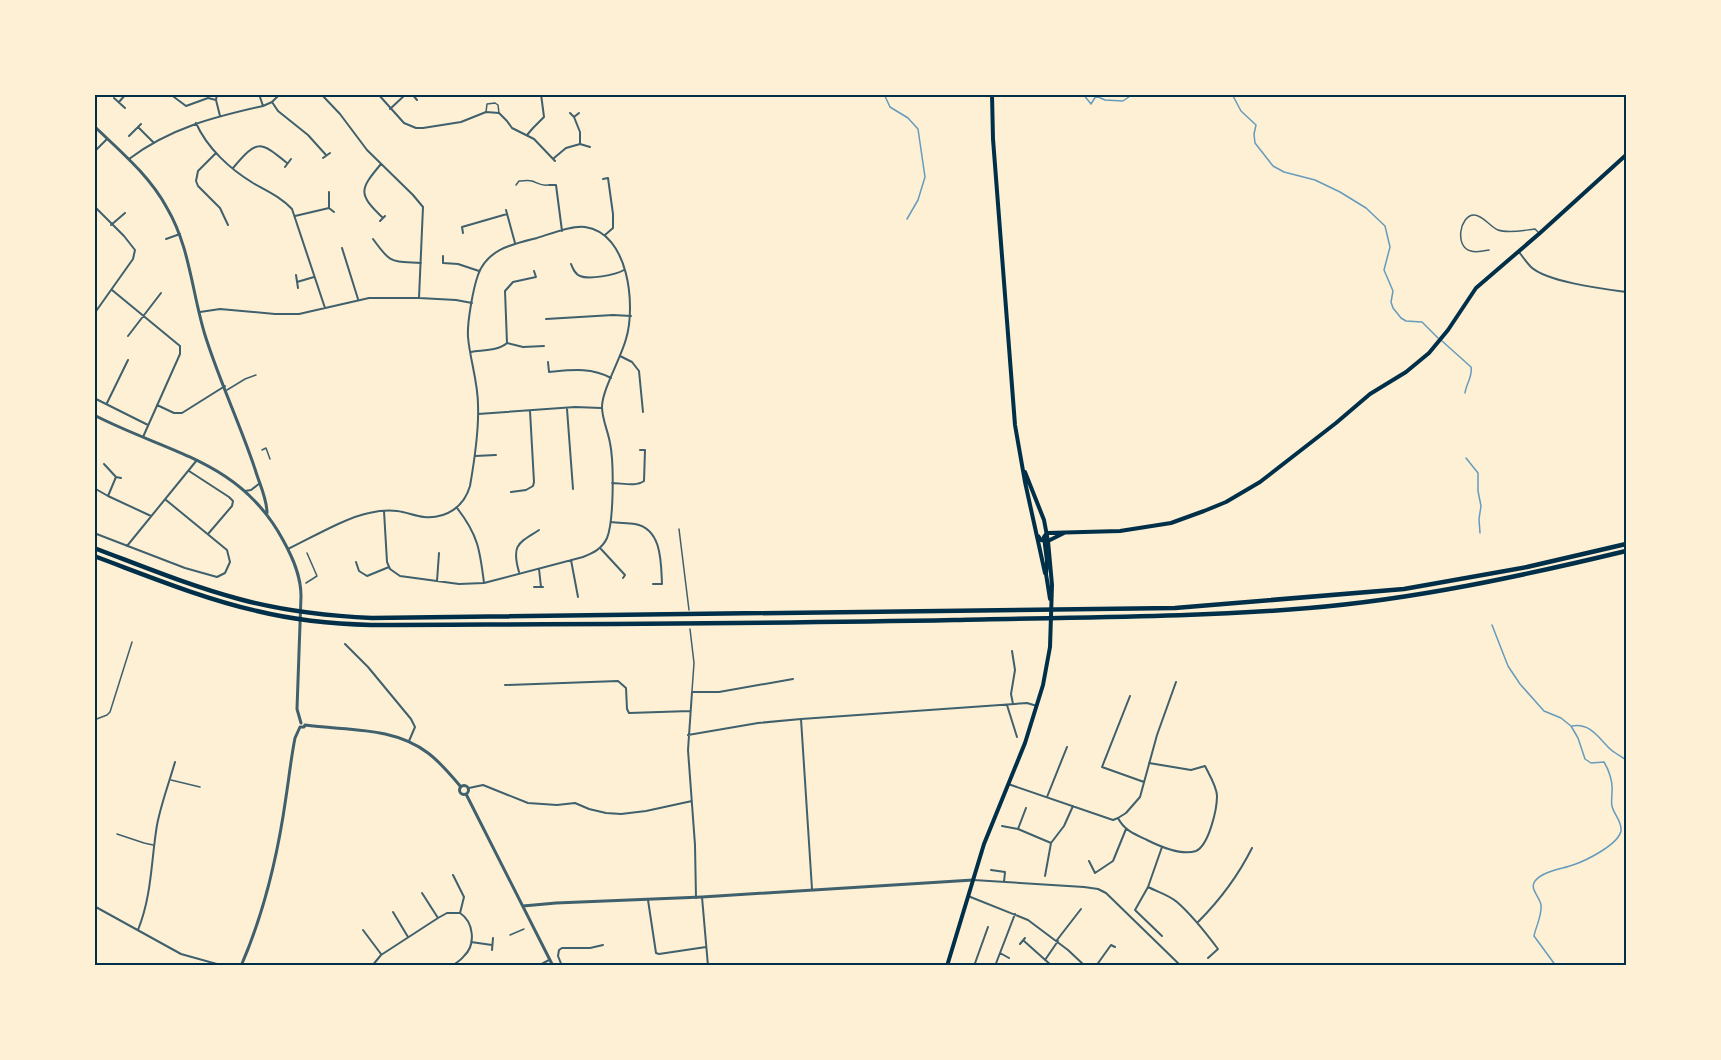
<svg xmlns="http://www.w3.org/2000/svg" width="1721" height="1060" viewBox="0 0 1721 1060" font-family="Poppins,sans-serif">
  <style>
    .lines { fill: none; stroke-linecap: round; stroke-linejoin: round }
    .stream { stroke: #669bbc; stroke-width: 1.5 }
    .service { stroke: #3f606c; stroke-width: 1.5 }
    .minor { stroke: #3f606c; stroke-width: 2 }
    .tertiary { stroke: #3f606c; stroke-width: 3 }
    .secondary { stroke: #003049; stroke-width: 4 }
    .primary { stroke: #003049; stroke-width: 4 }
    .motorway { stroke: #003049; stroke-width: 4.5 }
    .neatline { fill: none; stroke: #003049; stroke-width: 2 }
  </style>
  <rect width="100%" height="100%" fill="#fdf0d5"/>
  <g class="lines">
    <path class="stream" d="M 884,94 L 890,107 L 908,118 L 918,129 L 925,177 L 918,200 L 907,219
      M 1083,94 L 1091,104 L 1096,96 L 1105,100 L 1123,101 L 1133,94
      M 1232,94 L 1241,111 L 1256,125 L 1254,134 L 1255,143 L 1273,166 L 1284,172 L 1315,180 L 1340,192 L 1366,208 L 1385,226 L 1390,247 L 1384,270 L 1393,291 L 1391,302 L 1393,308 L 1401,318 L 1406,321 L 1422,322 L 1438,338
      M 1442,341 L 1471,367 C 1473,376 1466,384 1465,393
      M 1466,458 L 1478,473 L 1478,491 L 1481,506 L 1479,519 L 1480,533
      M 1492,625 L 1508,666 L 1520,684 L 1544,711 L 1561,718 L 1571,726 L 1578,738 L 1585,759 L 1591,763 L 1604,762 C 1609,770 1613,782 1612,792 C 1612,797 1611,801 1612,806 C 1614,815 1622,821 1621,831 C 1618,845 1585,861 1573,865 C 1562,869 1543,871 1535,881 C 1529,889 1540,897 1541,905 C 1542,916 1536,926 1534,936 L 1556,966
      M 1572,726 C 1590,723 1598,737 1609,748 C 1614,753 1621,756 1626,760"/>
    <path class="service" d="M 486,112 L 487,104 L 495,103 L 498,105 L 499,113
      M 516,185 L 519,181 C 523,181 528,180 532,181 C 538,183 541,186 548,185
      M 1489,250 C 1484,251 1476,253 1471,251 C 1454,247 1460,215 1474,215 C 1483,215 1490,227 1498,230 C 1509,234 1524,230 1535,229 L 1539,233
      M 227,390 L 245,379 L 256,375
      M 262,450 L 266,448 L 270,459
      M 679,529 L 689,610
      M 306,583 L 317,576 L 307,553
      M 690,629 L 694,663 L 692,691
      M 94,720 L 107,715 L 110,712 L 132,642
      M 171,780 L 200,787
      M 117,834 L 144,843 L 153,845
      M 510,935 L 524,929"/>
    <path class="minor" d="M 170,94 L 186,106 L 208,98 L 216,100
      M 217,94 L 216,100 L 220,116
      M 259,94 L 263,106
      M 321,94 L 340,114 L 367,150 L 413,195 L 423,207 L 419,298
      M 378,94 L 404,123 L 416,128 L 423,128 L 461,122 L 486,112 L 499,113 L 507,121 L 512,128 L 534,139 L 555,161
      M 412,94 L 417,100
      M 114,98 L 125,108
      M 119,102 L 126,94
      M 272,102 L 278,111 L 308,135 L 326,155
      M 390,109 L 406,94
      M 570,113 L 574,117 L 579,113
      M 196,123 C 207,148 230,169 253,183 C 267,191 281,197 292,209 L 325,308
      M 138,127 L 154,143
      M 527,135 L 533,128 L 544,117 L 541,94
      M 129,136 L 141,124
      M 580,144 L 590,147
      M 94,152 L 107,139
      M 216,153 L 198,171 L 196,181 L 198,186 L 220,208 L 228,225
      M 323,158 L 330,153
      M 554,158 L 566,148 L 580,144 L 580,132 L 574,117
      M 129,159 C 170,128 214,117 263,106 L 272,102 L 280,94
      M 381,164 C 359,190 358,194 383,218
      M 285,167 L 291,159
      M 233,168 C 257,139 260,141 287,163
      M 603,179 L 608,178 L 613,214 L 613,228 L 605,235
      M 549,185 L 556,185 L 562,231
      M 329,192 L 329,208 L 334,212
      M 94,206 L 124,236 L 135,250 L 133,259 L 94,314
      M 506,210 L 515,243
      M 295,216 L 329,208
      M 380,221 L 385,216
      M 111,225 L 125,213
      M 463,233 L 462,227 L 507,214
      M 166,239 L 180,234
      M 373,239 C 391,264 390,261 421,263
      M 342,248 L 358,299
      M 1519,252 C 1523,257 1526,262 1531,267 C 1547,282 1604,289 1626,292
      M 443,256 L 443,263 L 458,264 L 479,271
      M 571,264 C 573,269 575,274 580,276 C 589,280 615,275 624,270
      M 296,275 L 298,288
      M 297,282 L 314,277
      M 112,290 L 180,346 L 180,354 L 143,437
      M 200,312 L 220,309 L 275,314 L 299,314 L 369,298 L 419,298 L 456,300 L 472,303
      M 546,319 L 613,315 L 631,316
      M 128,336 L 161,293
      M 507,343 L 523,347 L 544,346
      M 471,352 C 483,350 498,351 507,343 L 505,291 L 513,282 L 536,277 L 534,271
      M 620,356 L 632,362 L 639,371 L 643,412
      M 548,362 L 549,372 C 571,370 591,367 611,378
      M 94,398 L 148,425
      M 107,403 L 128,360
      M 157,405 L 174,413 L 182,413 L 225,386
      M 567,409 L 573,489
      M 478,414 L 575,407 L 601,408
      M 475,456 L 496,455
      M 104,464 L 116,477 L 121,478
      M 189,471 L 229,497 L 233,501 L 232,506 L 208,534
      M 612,483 C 622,483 636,487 644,481 L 645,450 L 640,450
      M 94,488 L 108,496 L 151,516
      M 245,491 L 251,490 L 260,483
      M 511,492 L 526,490 L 533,486 L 534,482 L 530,411
      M 108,496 L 116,477
      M 457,508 C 478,535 480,550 484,583
      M 611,522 C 618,523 627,523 635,524 C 662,529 661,562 662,584 L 653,584
      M 94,533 L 185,568 L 217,577 L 225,573 L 230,562 L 227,550 L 166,500
      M 127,546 L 197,460
      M 288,549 C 309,539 347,517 369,513 C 378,511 388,510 397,511 C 406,512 415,516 424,517 C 446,519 464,507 470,486 C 474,463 479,428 478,405 C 478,382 470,360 468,337 C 467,323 473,289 478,275 C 487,249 513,244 537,238 C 550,234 572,225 585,227 C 629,233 636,306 626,339 C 621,358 602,390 602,407 C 602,419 608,431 610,443 C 614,462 614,521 607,538 C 602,549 593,553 583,557 L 484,583 L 459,584 L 400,576 L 390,569 L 387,562 L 384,511
      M 601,549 L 625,575 L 623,578
      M 571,560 L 578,597
      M 356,562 L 359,571 L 367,576 L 389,567
      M 539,569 L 541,587
      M 519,572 C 511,544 519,543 539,530
      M 437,581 L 439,553
      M 534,587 L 543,587
      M 345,644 L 368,667 L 411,719 L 415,727 L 409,741
      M 1012,651 L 1015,670 L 1011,694 L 1013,704
      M 505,685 L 618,681 L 626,688 L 627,709 L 629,713 L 690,711
      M 1130,696 L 1102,767 L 1144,782
      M 1007,705 L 1017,737
      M 801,719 L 812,889
      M 688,735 L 758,723 L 801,719 L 1027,703 L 1037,706
      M 1008,784 L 1113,820 L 1118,818 C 1124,830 1134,834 1147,840 C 1159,846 1181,856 1196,851 C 1209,845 1217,809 1217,796 C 1217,787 1209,774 1205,766 L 1191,770 L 1149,763
      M 469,788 L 483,785 L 528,803 L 557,805 L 575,803 L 589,809 L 606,813 L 621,814 L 646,811 L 692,801
      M 1047,797 L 1067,747
      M 1026,808 L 1018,829 L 1051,843
      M 1118,818 L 1126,813 L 1140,797 L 1157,735 L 1176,682
      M 1002,826 L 1018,829
      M 1162,847 L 1148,887 L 1135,910 L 1162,936
      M 1089,861 L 1095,873 L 1113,861 L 1126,829
      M 991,870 L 1005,872 L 1004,882
      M 453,875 L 464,897 L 460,913
      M 1045,876 L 1051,843 L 1064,826 L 1073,806
      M 973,880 L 1084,887 L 1098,889 L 1106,893 L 1181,966
      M 1148,887 C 1158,892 1169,895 1177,902 C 1193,916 1206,933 1218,949 L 1208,958
      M 422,893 L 438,918
      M 968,896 L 1028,920 L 1068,950 L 1085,966
      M 702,897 L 708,966
      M 696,898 L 695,845 L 688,750 L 692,692 L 719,692 L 793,679
      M 648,900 L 656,953 L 659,954 L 706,947
      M 94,906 L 181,954 L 224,966
      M 393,912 L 408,937
      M 1198,922 C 1219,901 1238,876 1252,848
      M 138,930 C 152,895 151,861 157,825 C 161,804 169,783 175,762
      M 363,930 L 381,954
      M 1057,940 L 1081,909
      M 1024,941 L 1052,966
      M 471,942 L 492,945
      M 1020,944 L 1025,938
      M 492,950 L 493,938
      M 1000,953 L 1009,958
      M 1045,960 L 1058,941
      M 372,966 L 381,955 L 438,918 L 447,913 L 460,913 C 474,922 476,945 464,956 C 461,960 456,963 452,966
      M 538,966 L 549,960
      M 562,966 L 558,956 L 559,950 L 562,948 L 590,948 L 603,945
      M 974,966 L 988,927
      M 995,966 L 1015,914
      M 1096,966 L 1111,945 L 1115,947"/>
    <path class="tertiary" d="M 94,126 C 121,152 149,175 167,208 C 190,247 192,293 205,335 C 219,380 240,424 255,469 C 259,483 267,498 267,513
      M 94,415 C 167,453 240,460 283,540 C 293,558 301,576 301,596 L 297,709 L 301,723
      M 301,727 L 304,727 L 305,725 C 347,731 393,726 428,753 C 440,762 451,775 461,787
      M459.5 790a4.5 4.5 0 1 1 9 0a4.5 4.5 0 1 1-9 0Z
      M 466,794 L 553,966
      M 523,906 L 556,903 L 702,897 L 973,880
      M 241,966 C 264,913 278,854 286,797 C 289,778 291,758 295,738 L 300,727"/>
    <path class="secondary" d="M 992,94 L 993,139 L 1015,425 L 1025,482 L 1045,573
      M 1025,472 L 1044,520 L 1048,541 L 1041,540 L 1038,536"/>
    <path class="primary" d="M 1050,599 L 1046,574 L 1047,561 L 1044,537 L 1047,533 L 1120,531 L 1171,523 L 1204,511 L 1226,502 L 1260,482 L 1336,423 L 1370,394 L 1406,372 L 1429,353 L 1448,330 L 1476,288 L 1540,233 L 1626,155
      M 947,966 L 984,844 L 1025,743 L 1043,685 L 1050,647 L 1052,585 L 1048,541 L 1064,533"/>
    <path class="motorway" d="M 94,548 C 142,566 190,586 239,599 C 283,611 327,616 372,618 L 1175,608 L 1404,589 L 1527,567 L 1626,544
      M 94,556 C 148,576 201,598 257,611 C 294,620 333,624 371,625 C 566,624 760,624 954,620 C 1072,617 1191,618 1309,608 C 1416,599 1522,576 1626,551"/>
  </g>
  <rect width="1721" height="1060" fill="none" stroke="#fdf0d5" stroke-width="192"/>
  <rect x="96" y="96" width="1529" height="868" class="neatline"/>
</svg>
